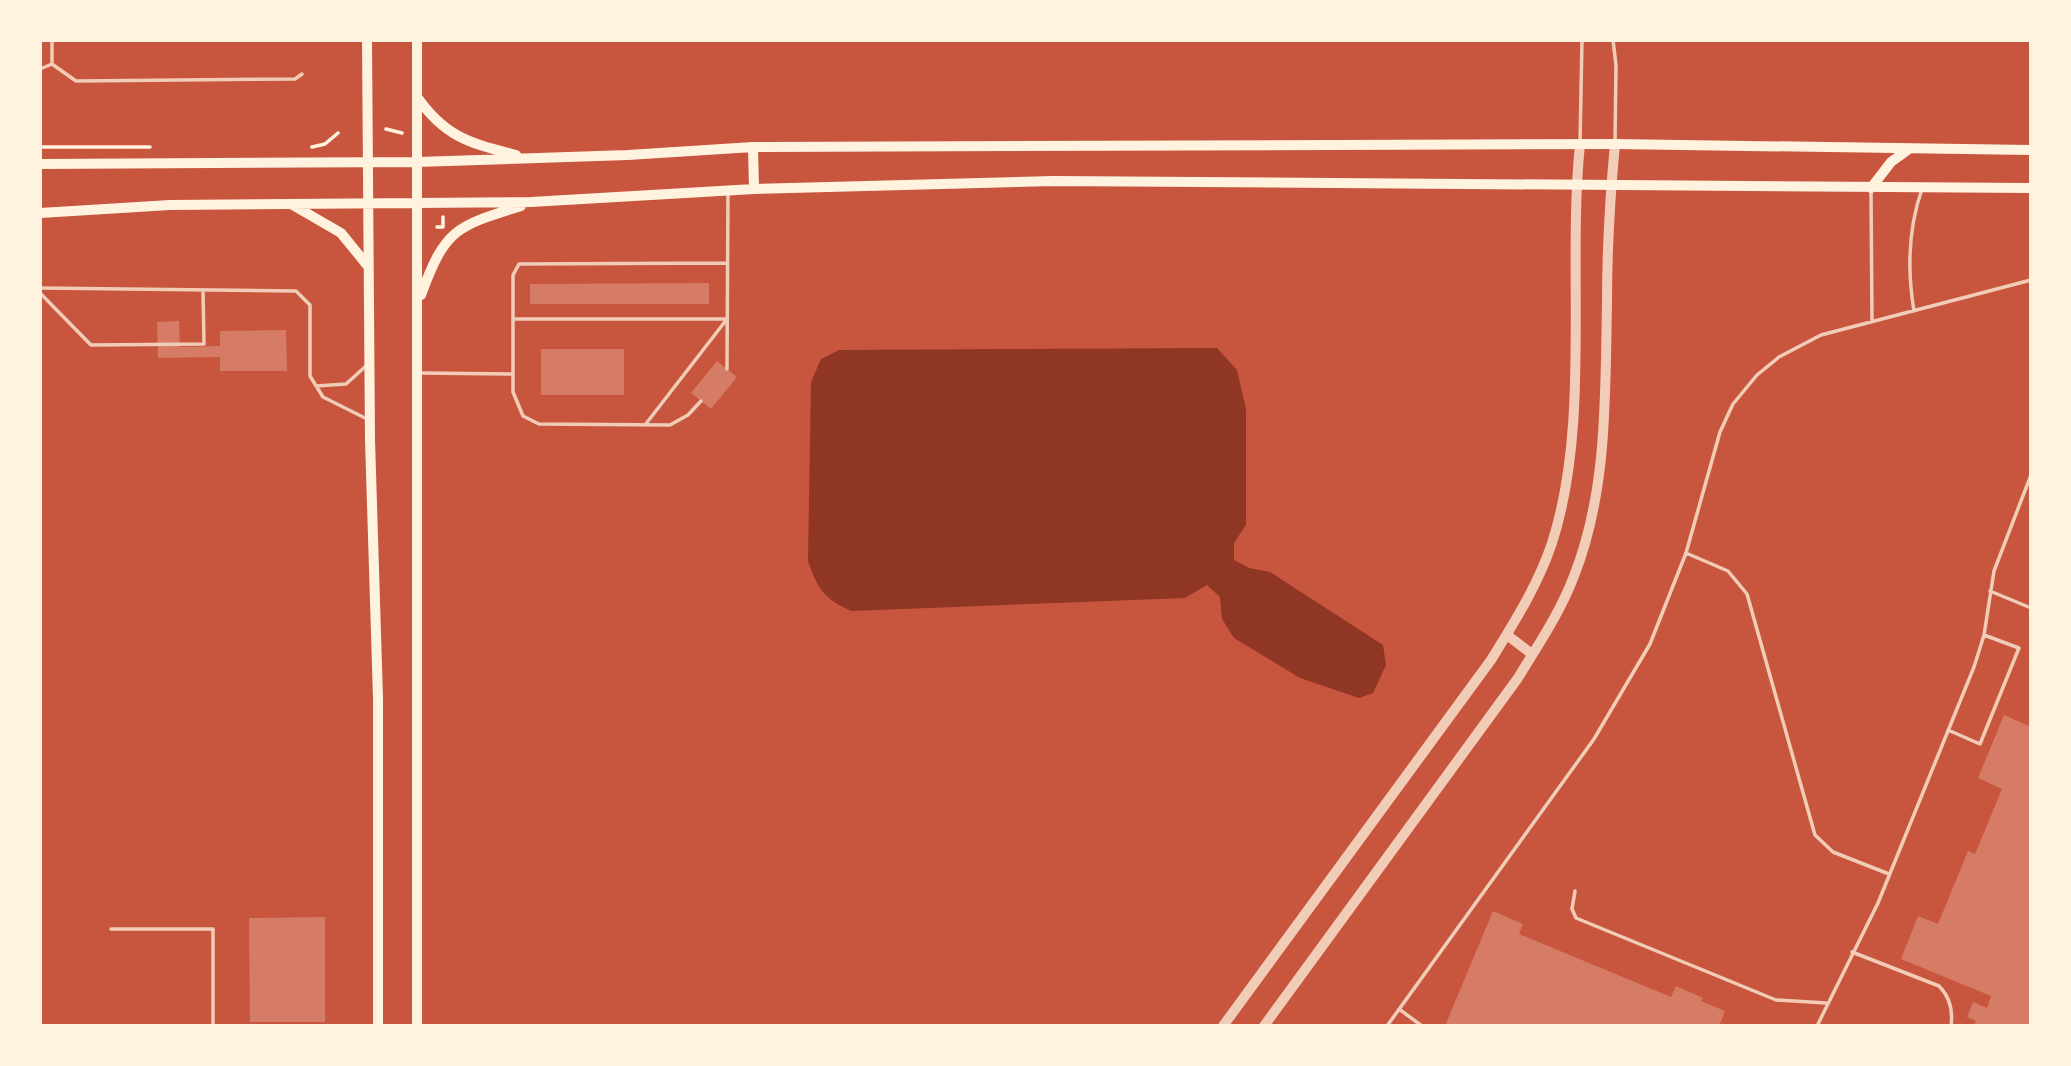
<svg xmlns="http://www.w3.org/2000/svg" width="2071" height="1066" viewBox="0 0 2071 1066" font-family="'Noto Sans',sans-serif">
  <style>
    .water { fill: #8f3625 }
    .building { fill: #d67c66 }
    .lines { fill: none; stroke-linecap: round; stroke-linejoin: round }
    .path { stroke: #fff3e0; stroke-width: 3.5 }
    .service { stroke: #f1ccb7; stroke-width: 3.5 }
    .tertiary { stroke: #f1ccb7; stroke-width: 10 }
    .secondary { stroke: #fff3e0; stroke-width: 10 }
  </style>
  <rect width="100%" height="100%" fill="#c8553d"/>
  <path class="water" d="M 1217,348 L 1237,370 L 1246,409 L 1246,525 L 1234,543 L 1234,560 L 1249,568 L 1270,572 L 1383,645 L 1386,665 L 1373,693 L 1359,698 L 1300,678 L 1234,638 L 1222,619 L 1220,597 L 1207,585 L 1185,598 L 851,611 C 823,598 818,589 808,561 L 811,382 L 821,359 L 839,350 Z"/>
  <path class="building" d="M 709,283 L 709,304 L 530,304 L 530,284 Z
    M 179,321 L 180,347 L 220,346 L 220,331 L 286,330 L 287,371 L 220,371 L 220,357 L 158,358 L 157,322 Z
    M 541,349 L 624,349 L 624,395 L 541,395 Z
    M 717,361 L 737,377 L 711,409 L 691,393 Z
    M 2004,715 L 2031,727 L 2031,1026 L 1973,1026 L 1976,1021 L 1967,1017 L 1973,1002 L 1987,1008 L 1991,996 L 1901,959 L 1918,916 L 1938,924 L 1968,851 L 1975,854 L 2002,789 L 1978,778 Z
    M 1493,911 L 1523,924 L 1519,934 L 1671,997 L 1676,986 L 1703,998 L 1701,1001 L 1725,1011 L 1719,1026 L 1445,1026 Z
    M 325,917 L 325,1022 L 250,1022 L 249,918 Z"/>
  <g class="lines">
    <path class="path" d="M 386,129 L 402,133
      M 40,147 L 150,147
      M 312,147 L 325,144 L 338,133
      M 437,227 L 443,227 L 443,217"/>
    <path class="service" d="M 1613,40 L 1616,65 L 1615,142
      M 52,64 L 76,81 L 295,79 L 302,74
      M 52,64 L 52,40
      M 40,69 L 52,64
      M 1580,143 L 1582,40
      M 1871,190 L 1872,322
      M 40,288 L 296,291 L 310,305 L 310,376 L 323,397 L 367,419
      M 40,293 L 91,345 L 204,344 L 203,290
      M 1914,311 C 1907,269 1908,229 1922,189
      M 513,319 L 727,319
      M 727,369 L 728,192
      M 421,373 L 513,374
      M 316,386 L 346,384 L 366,366
      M 701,401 L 688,415 L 670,425 L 539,424 L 523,416 L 513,392 L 513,275 L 519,264 L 727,263
      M 645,425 L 727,319
      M 1686,553 L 1728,571 L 1747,594 L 1815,835 L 1833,852 L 1889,874
      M 1990,591 L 2031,608
      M 1948,730 L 1980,744 L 2019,648 L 1984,635
      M 1575,891 L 1572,909 L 1576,918 L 1776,1000 L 1826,1003
      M 111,929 L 213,929 L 213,1026
      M 1852,952 L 1939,986 C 1950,997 1953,1011 1951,1026
      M 1399,1009 L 1422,1026
      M 1387,1026 L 1594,739 L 1650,644 L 1686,553 L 1720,432 L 1733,404 L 1757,375 L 1779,357 L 1821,335 L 2031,280
      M 1817,1026 L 1878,903 L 1974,667 L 1984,635 L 1994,571 L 2031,475"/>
    <path class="tertiary" d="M 1507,635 L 1532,654
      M 1223,1026 L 1491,660 C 1514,623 1538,585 1552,543 C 1591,423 1567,271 1580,144
      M 1264,1026 L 1518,678 C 1538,645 1560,613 1574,576 C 1608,490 1605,394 1607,303 C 1607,250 1610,197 1615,144"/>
    <path class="secondary" d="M 367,40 L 370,440 L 378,698 L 378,1026
      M 417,40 C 419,369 415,697 417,1026
      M 417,97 C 446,138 470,143 516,155
      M 753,147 L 754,189
      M 40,164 L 417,162 L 628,155 L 753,147 L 1615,144 L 2031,150
      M 1871,188 L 1891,162 L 1909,149
      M 291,204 L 341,233 L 367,265
      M 40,213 L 170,205 L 531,202 L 754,189 L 1053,181 L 2031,188
      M 421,295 C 445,229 456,226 521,206"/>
  </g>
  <rect width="2071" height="1066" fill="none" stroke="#fff3e0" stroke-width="84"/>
</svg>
